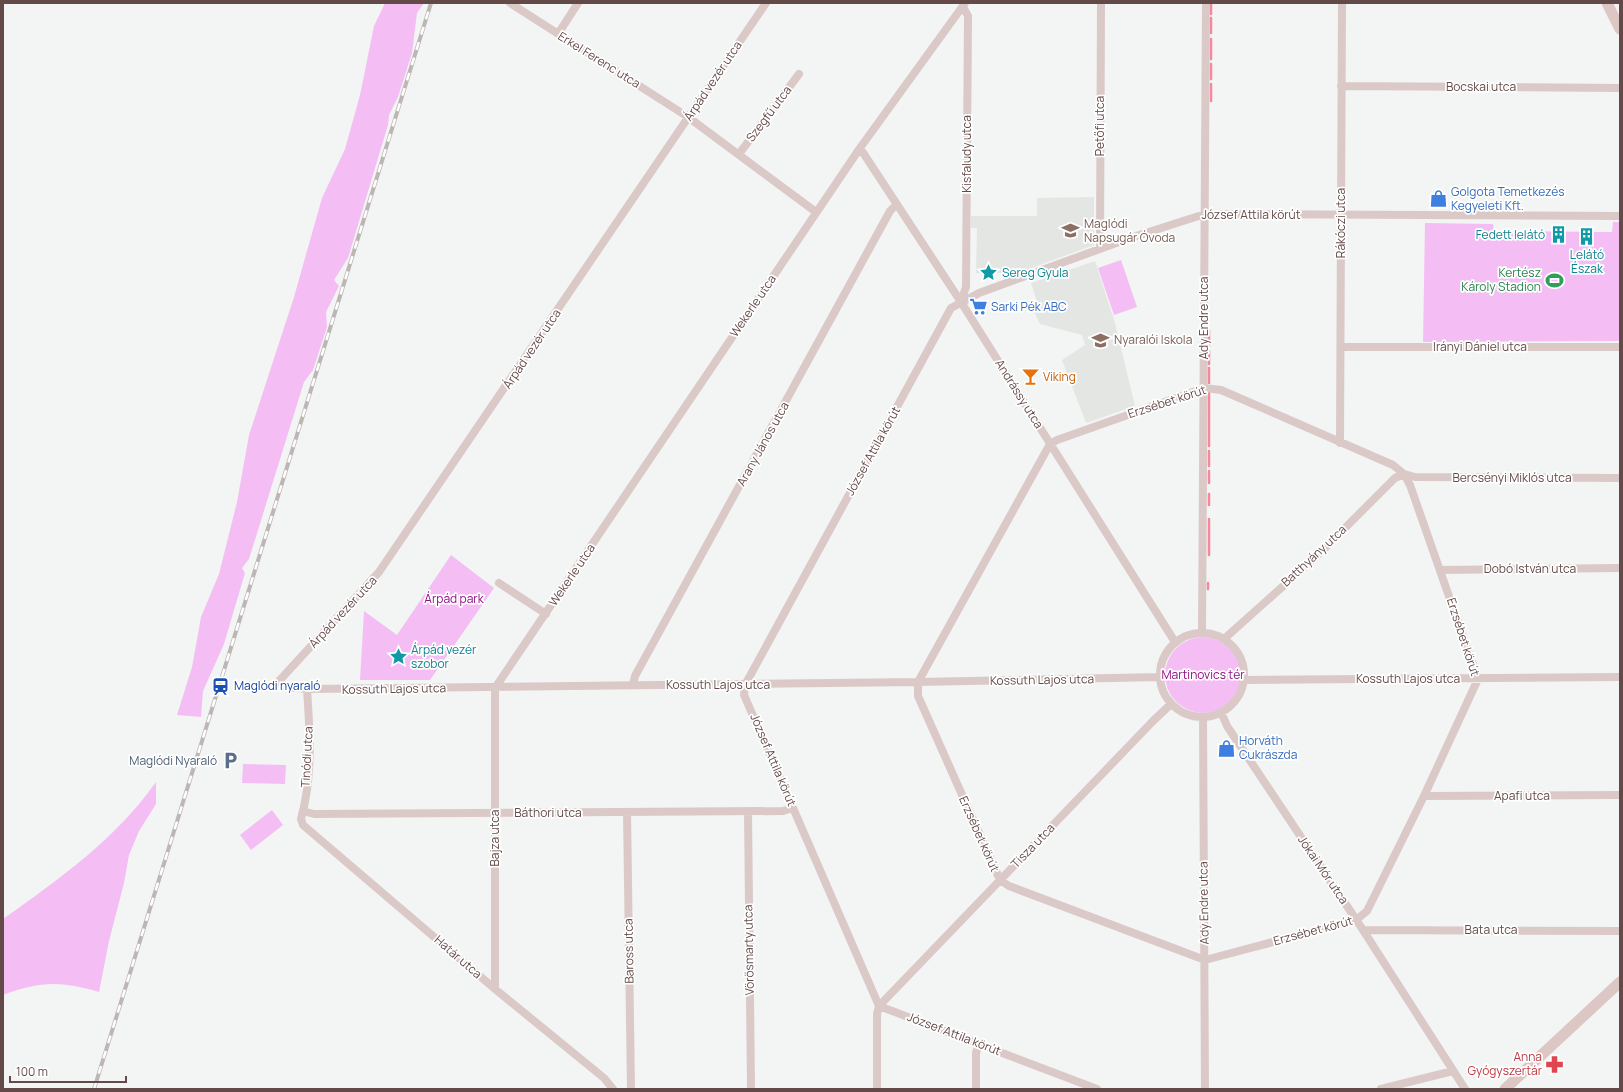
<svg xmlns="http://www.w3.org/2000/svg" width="1623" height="1092" viewBox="0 0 1623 1092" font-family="Manrope,sans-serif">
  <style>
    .education { fill: #e4e6e4 }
    .green { fill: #f4bef5 }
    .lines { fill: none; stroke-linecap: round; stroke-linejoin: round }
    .stream { stroke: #f6879d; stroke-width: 2.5 }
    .street { stroke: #dbc9c8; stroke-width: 8 }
    .secondary { stroke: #ddc7c4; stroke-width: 11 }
    .rail-casing { stroke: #bdb6b4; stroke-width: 4 }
    .rail { stroke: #fff; stroke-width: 2.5; stroke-dasharray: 8; stroke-linecap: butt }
    .labels { text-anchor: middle; stroke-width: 3.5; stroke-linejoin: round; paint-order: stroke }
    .street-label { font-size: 12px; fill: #634a48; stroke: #fff }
    .shop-label { font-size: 12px; fill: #366cbe; stroke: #fff; text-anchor: start }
    .education-label { font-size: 12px; fill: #785e54; stroke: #fff; text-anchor: start }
    .culture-label { font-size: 12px; fill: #0d838f; stroke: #fff; text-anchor: start }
    .leisure-label { font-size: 12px; fill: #27864d; stroke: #fff; text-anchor: end }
    .food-label { font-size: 12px; fill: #c56008; stroke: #fff; text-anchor: start }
    .park-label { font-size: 12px; fill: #8f0d83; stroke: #fff }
    .transit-label { font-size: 12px; fill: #164399; stroke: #fff; text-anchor: start }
    .service-label { font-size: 12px; fill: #4e5e75; stroke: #fff; text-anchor: end }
    .health-label { font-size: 12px; fill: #be3a42; stroke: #fff; text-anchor: end }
  </style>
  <rect width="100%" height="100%" fill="#f2f5f4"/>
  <path class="education" d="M 1094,197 L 1094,245 L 1007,277 L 1007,273 L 976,273 L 977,228 L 971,228 L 971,216 L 1037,216 L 1037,198 Z
    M 1095,261 L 1115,323 L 1135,406 L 1086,423 L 1062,360 L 1085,345 L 1082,335 L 1040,324 L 1030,304 L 1037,302 L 1031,283 Z"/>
  <path class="green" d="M 385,3 L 424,3 L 417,13 L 412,53 L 398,97 L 389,115 L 388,125 L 348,258 L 334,280 L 339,286 L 326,312 L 327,327 L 313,370 L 304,382 L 249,559 L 242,568 L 245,573 L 224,644 L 203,691 L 201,717 L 177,715 L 192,667 L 201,617 L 219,574 L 237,502 L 249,435 L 294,297 L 322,198 L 345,149 L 360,95 L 374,26 Z
    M 1613,222 L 1620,222 L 1620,341 L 1423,342 L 1425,223 L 1493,224 L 1494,231 L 1612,232 Z
    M 1121,260 L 1137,307 L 1114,315 L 1098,268 Z
    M 451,555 L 494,588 L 430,680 L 360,680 L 364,611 L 397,635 Z
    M1165 675a38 38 0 1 1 76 0a38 38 0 1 1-76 0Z
    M 243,764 L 286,765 L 285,784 L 242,783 Z
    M 156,782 L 156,804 L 139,831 L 129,855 L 124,883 L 109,941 L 99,992 C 60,981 41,981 3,995 L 3,919 C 58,880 117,838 156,782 Z
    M 272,810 L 283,825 L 251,850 L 240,835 Z"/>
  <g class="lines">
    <path class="stream" d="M 1211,14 L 1211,3
      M 1211,33 L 1211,18
      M 1211,59 L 1211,39
      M 1211,79 L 1211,64
      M 1211,101 L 1211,84
      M 1209,330 L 1209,346
      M 1209,364 L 1209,351
      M 1209,368 L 1209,383
      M 1209,446 L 1209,392
      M 1209,451 L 1209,466
      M 1209,471 L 1209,483
      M 1209,505 L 1209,494
      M 1209,555 L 1209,519
      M 1208,583 L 1208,589"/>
    <path class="street" d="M 510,3 L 688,117 L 816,212
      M 766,3 L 379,572 L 279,681 L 286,687 L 307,689 L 918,682 L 1160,677
      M 558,34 L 578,3
      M 1341,86 L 1620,88
      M 860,148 L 961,302 L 1175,642
      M 739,154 L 799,74
      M 1100,249 L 1101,3
      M 961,302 L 966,287 L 968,16 L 963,7
      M 1341,347 L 1620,347
      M 1204,388 L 1221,390 L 1393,465 L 1404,474 L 1410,485 L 1478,679 L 1424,796 L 1367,911 L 1356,920 L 1205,960 L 1009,886 L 1000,880 L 918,696 L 918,682 L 1050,444 L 1057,440 Z
      M 1340,443 L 1342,3
      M 1440,570 L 1620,568
      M 499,583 L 546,614
      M 1202,633 L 1206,3
      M1160 675a42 42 0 1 1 84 0a42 42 0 1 1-84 0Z
      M 1224,639 L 1320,553 L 1395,478 L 1404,474 L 1415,477 L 1620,478
      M 1243,680 L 1620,677
      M 633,685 L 635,676 L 890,211 L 896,205
      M 307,689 C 310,732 313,776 301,819 L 303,825 L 495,989 L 604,1078 L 613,1089
      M 1221,712 L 1227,726 L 1363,930 L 1465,1089
      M 1203,717 L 1205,1089
      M 1424,796 L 1620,795
      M 303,811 L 314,814 L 783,811 L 793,808
      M 748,811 L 751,1089
      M 627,812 L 631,1089
      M 1363,930 L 1620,931
      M 495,989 L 495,688 L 860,148 L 965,3
      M 877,1089 L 877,1014 L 879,1006 L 1153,721 L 1171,704
      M 976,1089 L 976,1053 L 979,1043
      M 1097,1089 L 879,1006 L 744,695 L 745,685 L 951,308 L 979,293 L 1130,238 L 1205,214 L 1620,216
      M 1381,1089 L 1453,1071"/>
    <path class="secondary" d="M 1607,3 L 1620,29
      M 1505,1089 L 1620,982"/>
    <defs>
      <path id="rail" d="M 94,1089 L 431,3"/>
    </defs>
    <use href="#rail" class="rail-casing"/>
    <use href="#rail" class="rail"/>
  </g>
  <defs>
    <symbol id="shop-bare" viewBox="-9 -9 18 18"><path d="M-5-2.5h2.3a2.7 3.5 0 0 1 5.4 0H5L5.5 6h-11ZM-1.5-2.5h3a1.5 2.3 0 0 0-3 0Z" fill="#3f7fe0" stroke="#fff" stroke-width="2.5" paint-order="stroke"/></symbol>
    <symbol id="school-bare" viewBox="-9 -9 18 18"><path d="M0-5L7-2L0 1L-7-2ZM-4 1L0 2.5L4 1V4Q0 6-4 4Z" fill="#8d6e63" stroke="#fff" stroke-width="2.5" paint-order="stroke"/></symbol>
    <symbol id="building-bare" viewBox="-9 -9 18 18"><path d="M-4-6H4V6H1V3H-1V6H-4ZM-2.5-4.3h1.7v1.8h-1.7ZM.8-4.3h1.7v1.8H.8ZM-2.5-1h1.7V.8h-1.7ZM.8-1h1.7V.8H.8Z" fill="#0f9aa8" stroke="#fff" stroke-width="2.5" paint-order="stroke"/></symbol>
    <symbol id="sight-bare" viewBox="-9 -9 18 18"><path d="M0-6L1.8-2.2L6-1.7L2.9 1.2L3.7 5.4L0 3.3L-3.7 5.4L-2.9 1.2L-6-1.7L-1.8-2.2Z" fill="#0f9aa8" stroke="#fff" stroke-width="2.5" paint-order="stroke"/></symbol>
    <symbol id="stadium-bare" viewBox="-9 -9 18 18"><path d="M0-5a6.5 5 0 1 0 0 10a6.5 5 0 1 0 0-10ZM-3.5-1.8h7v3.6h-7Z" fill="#2e9e5b" stroke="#fff" stroke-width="2.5" paint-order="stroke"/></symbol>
    <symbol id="supermarket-bare" viewBox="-9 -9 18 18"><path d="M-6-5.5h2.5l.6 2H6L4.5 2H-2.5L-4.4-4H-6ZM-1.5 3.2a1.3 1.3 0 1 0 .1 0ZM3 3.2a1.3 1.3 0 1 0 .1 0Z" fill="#3f7fe0" stroke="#fff" stroke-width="2.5" paint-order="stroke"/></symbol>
    <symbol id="bar-bare" viewBox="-9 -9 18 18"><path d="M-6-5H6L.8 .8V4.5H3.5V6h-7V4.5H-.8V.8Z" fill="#e8710a" stroke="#fff" stroke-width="2.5" paint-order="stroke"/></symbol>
    <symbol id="station-bare" viewBox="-9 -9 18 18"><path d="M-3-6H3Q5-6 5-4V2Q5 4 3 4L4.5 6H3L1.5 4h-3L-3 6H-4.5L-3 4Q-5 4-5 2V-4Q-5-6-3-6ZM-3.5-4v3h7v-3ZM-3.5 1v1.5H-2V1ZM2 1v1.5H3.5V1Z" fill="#1a4fb4" stroke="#fff" stroke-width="2.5" paint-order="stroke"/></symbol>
    <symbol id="parking-bare" viewBox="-9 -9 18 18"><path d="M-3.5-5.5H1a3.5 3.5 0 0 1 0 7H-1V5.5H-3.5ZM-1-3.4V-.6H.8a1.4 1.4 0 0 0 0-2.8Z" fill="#5c6f8a" stroke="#fff" stroke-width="2.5" paint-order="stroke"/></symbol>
    <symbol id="pharmacy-bare" viewBox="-9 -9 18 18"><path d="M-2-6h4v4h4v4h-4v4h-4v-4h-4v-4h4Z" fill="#e0444e" stroke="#fff" stroke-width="2.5" paint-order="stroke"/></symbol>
  </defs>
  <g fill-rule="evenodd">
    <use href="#shop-bare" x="1426" y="186" width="25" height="25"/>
    <use href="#school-bare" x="1058" y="218" width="25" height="25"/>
    <use href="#building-bare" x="1546" y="222" width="25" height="25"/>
    <use href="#building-bare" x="1574" y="224" width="25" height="25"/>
    <use href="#sight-bare" x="976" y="260" width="25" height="25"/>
    <use href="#stadium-bare" x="1542" y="268" width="25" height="25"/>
    <use href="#supermarket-bare" x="966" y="294" width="25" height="25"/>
    <use href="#school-bare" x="1088" y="328" width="25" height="25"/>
    <use href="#bar-bare" x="1018" y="364" width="25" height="25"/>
    <use href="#sight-bare" x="386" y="644" width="25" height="25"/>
    <use href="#station-bare" x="208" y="674" width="25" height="25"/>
    <use href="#shop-bare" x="1214" y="736" width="25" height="25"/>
    <use href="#parking-bare" x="218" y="748" width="25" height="25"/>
    <use href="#pharmacy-bare" x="1542" y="1052" width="25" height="25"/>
  </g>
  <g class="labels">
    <g class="street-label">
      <text transform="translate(599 60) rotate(32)" y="4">Erkel Ferenc utca</text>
      <text transform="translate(713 81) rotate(-56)" y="4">Árpád vezér utca</text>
      <text x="1481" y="91">Bocskai utca</text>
      <text transform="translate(769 114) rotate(-53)" y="4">Szegfű utca</text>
      <text transform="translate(1100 126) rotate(-90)" y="4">Petőfi utca</text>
      <text transform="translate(967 154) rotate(-90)" y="4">Kisfaludy utca</text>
      <text x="1251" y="219">József Attila körút</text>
      <text transform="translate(1341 223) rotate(-90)" y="4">Rákóczi utca</text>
      <text transform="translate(753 306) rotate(-56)" y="4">Wekerle utca</text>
      <text transform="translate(1204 318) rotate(-90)" y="4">Ady Endre utca</text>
      <text x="1480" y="351">Irányi Dániel utca</text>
      <text transform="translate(532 349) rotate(-56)" y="4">Árpád vezér utca</text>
      <text transform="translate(1019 394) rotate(58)" y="4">Andrássy utca</text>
      <text transform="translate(1167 402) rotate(-18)" y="4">Erzsébet körút</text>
      <text transform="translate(763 444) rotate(-61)" y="4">Arany János utca</text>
      <text transform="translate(873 451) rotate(-61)" y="4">József Attila körút</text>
      <text x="1512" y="482">Bercsényi Miklós utca</text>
      <text transform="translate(1314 556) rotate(-43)" y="4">Batthyány utca</text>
      <text x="1530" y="573">Dobó István utca</text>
      <text transform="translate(572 575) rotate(-56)" y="4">Wekerle utca</text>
      <text transform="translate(343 612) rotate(-47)" y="4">Árpád vezér utca</text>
      <text transform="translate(1463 637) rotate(72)" y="4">Erzsébet körút</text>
      <text x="1408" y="683">Kossuth Lajos utca</text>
      <text transform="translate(1042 680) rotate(-1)" y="4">Kossuth Lajos utca</text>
      <text x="718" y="689">Kossuth Lajos utca</text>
      <text transform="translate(394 689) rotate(-1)" y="4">Kossuth Lajos utca</text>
      <text transform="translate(307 757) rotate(-87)" y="4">Tinódi utca</text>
      <text transform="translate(773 760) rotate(67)" y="4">József Attila körút</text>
      <text x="1522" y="800">Apafi utca</text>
      <text x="548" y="817">Báthori utca</text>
      <text transform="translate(979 834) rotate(66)" y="4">Erzsébet körút</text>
      <text transform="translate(495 838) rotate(-90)" y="4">Bajza utca</text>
      <text transform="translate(1033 846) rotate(-46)" y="4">Tisza utca</text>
      <text transform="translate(1323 870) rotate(56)" y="4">Jókai Mór utca</text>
      <text transform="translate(1204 903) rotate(-91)" y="4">Ady Endre utca</text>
      <text x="1491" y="934">Bata utca</text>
      <text transform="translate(1313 931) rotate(-15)" y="4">Erzsébet körút</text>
      <text transform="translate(749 950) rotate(-91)" y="4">Vörösmarty utca</text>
      <text transform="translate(629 951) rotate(-91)" y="4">Baross utca</text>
      <text transform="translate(458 957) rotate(41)" y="4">Határ utca</text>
      <text transform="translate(954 1034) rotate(21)" y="4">József Attila körút</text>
    </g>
    <g class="shop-label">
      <text x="1451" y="196">Golgota Temetkezés<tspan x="1451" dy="14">Kegyeleti Kft.</tspan></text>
      <text x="991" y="311">Sarki Pék ABC</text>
      <text x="1239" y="745">Horváth<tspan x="1239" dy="14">Cukrászda</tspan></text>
    </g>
    <g class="education-label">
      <text x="1084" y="228">Maglódi<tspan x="1084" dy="14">Napsugár Óvoda</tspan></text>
      <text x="1114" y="344">Nyaralói Iskola</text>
    </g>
    <g class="culture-label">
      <text x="1545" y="239" text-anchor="end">Fedett lelátó</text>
      <text x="1587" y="259" text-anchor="middle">Lelátó<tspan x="1587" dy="14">Észak</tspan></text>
      <text x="1002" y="277">Sereg Gyula</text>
      <text x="411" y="654">Árpád vezér<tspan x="411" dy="14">szobor</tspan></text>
    </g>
    <g class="leisure-label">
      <text x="1541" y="277">Kertész<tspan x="1541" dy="14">Károly Stadion</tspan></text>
    </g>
    <g class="food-label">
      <text x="1043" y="381">Viking</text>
    </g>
    <g class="park-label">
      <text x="454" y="603">Árpád park</text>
      <text x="1203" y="679">Martinovics tér</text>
    </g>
    <g class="transit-label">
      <text x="234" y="690">Maglódi nyaraló</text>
    </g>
    <g class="service-label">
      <text x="217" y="765">Maglódi Nyaraló</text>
    </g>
    <g class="health-label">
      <text x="1542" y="1061">Anna<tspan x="1542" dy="14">Gyógyszertár</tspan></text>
    </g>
  </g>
  <rect width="1623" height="1092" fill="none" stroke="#634a48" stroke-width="8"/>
  <path d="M10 1076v6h116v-6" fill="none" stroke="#634a48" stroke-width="2"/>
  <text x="16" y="1076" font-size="12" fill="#634a48" stroke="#ffffff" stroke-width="3" paint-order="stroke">100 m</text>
</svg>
